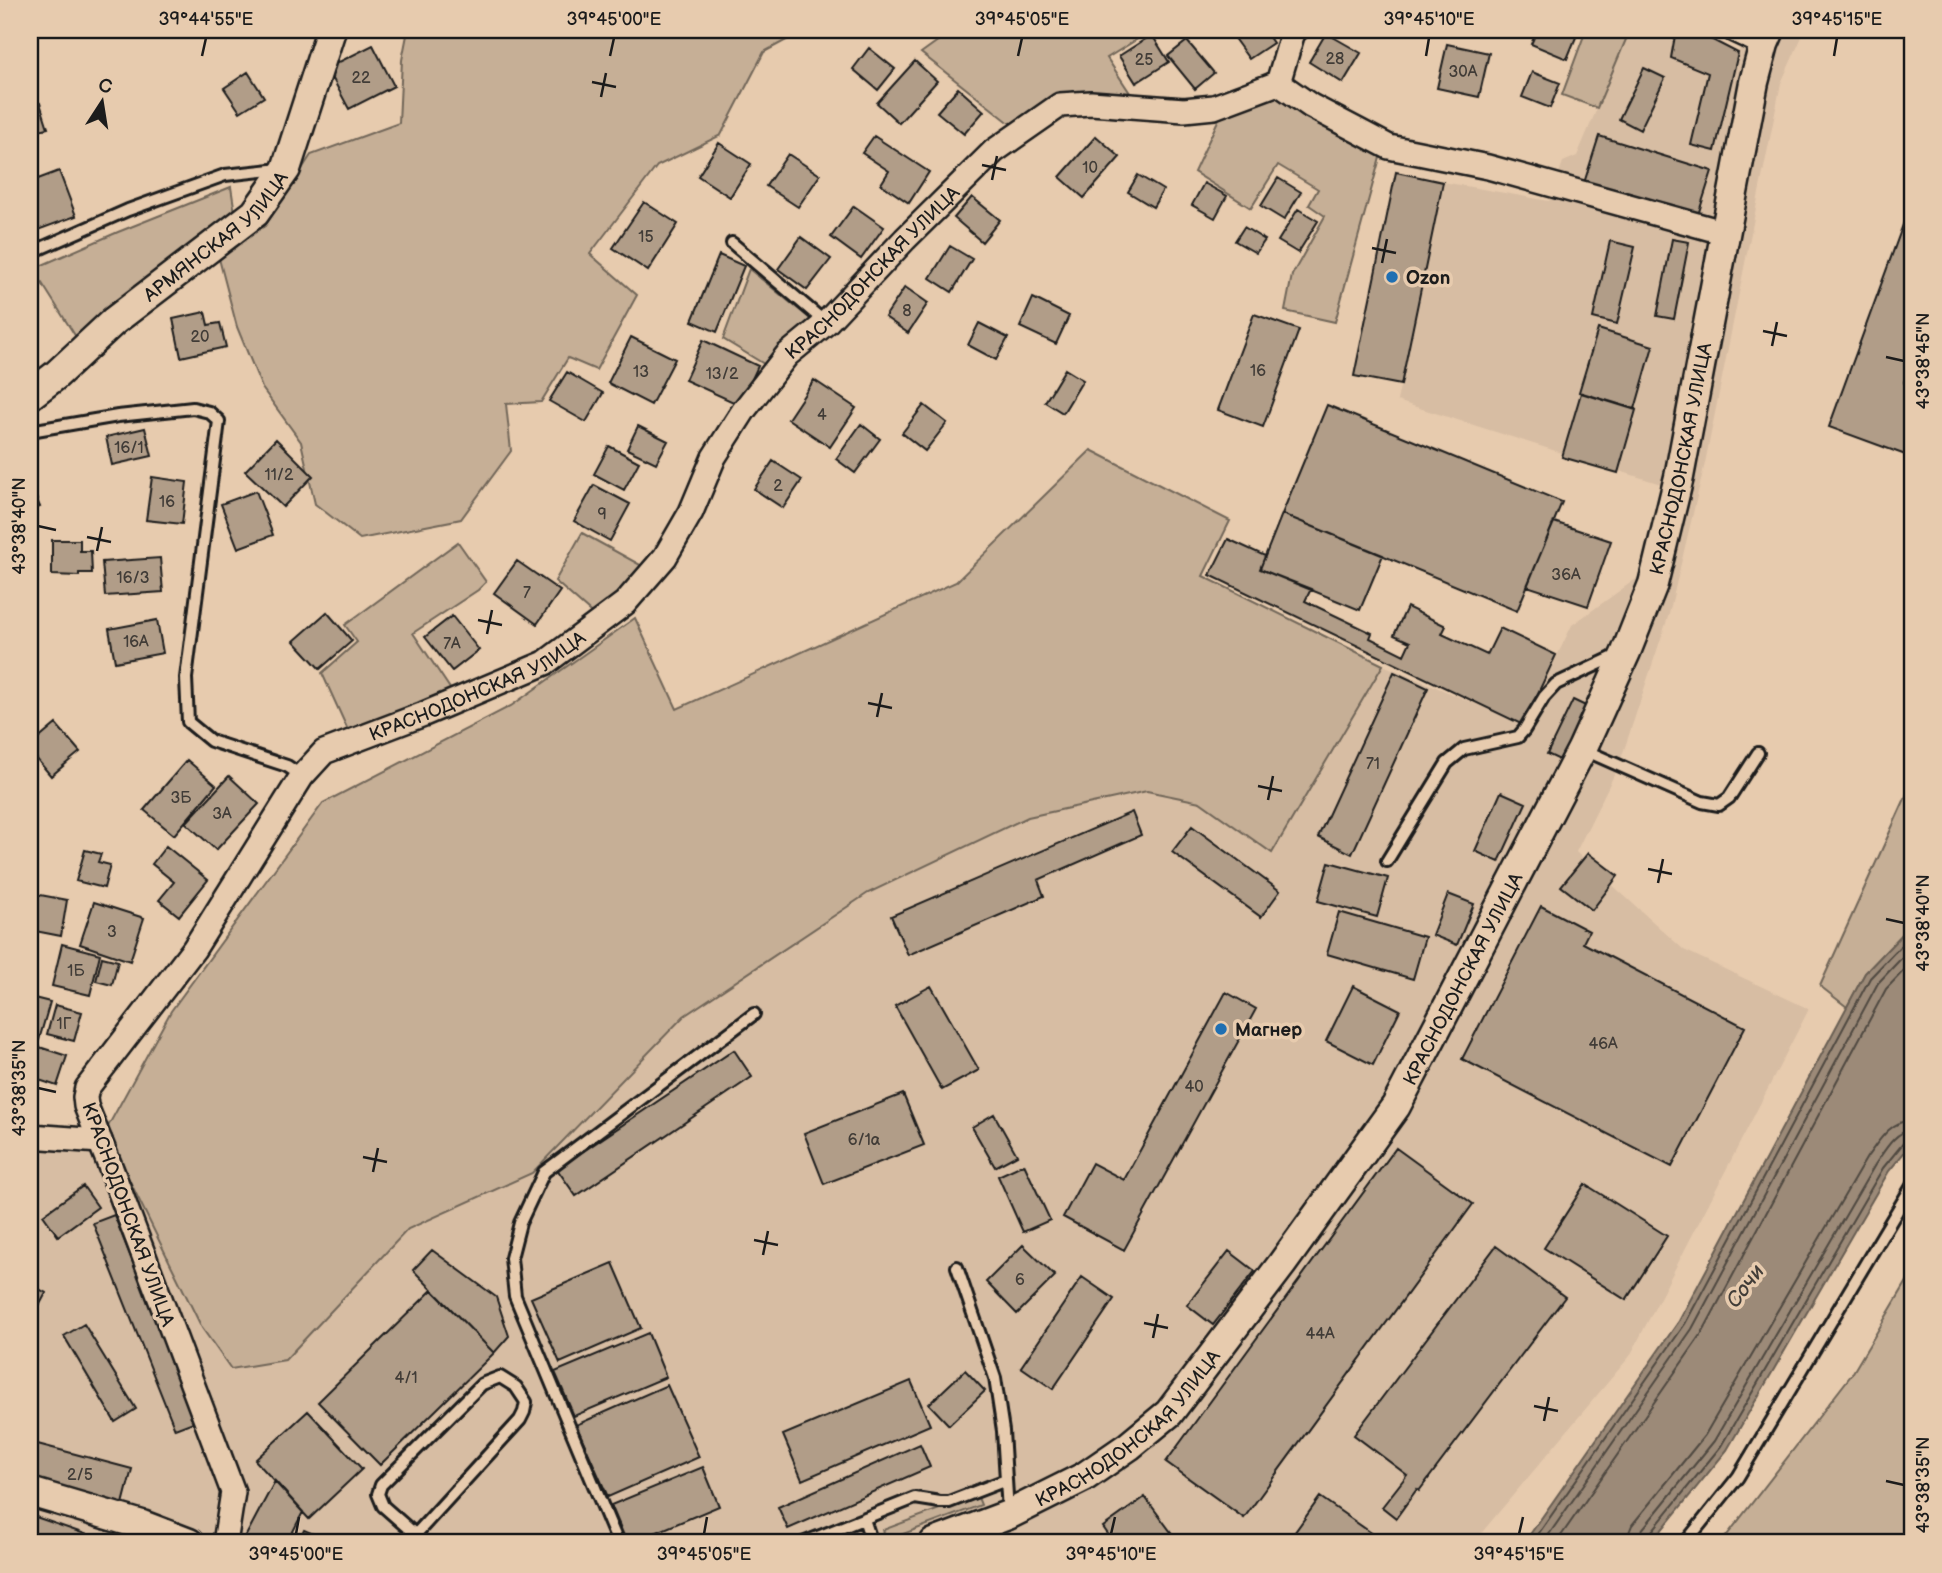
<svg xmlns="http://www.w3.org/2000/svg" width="1942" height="1573" viewBox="0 0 1942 1573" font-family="'Balsamiq Sans',sans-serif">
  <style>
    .built { fill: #d7bda3 }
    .green { fill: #c6af96; stroke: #716659; stroke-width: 2 }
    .water { fill: #9c8a78; stroke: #695e53; stroke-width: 2 }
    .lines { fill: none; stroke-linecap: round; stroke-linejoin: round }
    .shore { stroke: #4f4841; stroke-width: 2 }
    .building { fill: #b19d88; stroke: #1c1c1c; stroke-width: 2 }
    .service-casing { stroke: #1c1c1c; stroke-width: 16 }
    .minor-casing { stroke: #1c1c1c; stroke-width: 28 }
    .tertiary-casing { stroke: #1c1c1c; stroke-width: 33 }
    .service { stroke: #e7cbae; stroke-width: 10 }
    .minor { stroke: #e7cbae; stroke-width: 23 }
    .tertiary { stroke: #e7cbae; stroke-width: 28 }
    .ticks { fill: none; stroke: #1c1c1c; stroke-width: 2.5 }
    .poi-dot { fill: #1f6fb2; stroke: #e7cbae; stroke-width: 2.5 }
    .labels { text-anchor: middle; stroke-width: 7; stroke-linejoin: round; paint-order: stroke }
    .number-label { font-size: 16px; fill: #413c37 }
    .street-label { font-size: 19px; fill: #1c1c1c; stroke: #e7cbae }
    .poi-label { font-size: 19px; font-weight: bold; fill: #1c1c1c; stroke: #e7cbae; text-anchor: start }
    .water-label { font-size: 21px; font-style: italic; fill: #423d38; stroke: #e7cbae }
    .neatline { fill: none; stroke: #1c1c1c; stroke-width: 2.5 }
    .ticks-label { font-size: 18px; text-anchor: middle; fill: #1c1c1c }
  </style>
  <rect width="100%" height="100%" fill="#e7cbae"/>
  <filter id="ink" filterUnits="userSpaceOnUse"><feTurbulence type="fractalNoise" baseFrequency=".0143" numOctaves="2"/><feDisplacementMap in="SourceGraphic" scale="14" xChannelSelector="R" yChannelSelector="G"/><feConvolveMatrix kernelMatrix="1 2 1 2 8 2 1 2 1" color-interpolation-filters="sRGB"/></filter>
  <g filter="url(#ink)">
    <path class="built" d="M 1630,30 L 1701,30 L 1738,53 L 1748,30 L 1805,30 L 1781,83 L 1705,463 L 1669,614 L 1619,765 L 1576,852 L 1684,950 L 1809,1009 L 1630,1356 L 1473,1543 L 30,1543 L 30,1136 L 100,1141 L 120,1161 L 202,1328 L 285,1360 L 408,1229 L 532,1173 L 684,1016 L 868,893 L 1028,817 L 1147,791 L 1199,802 L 1272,853 L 1383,665 L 1524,724 L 1572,625 L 1640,576 L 1661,484 L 1397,401 L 1443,182 L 1549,201 L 1563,162 L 1577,156 Z"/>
    <path class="green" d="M 408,30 L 805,30 L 764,52 L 721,135 L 657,166 L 590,254 L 637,295 L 596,370 L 568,358 L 541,402 L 506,404 L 511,451 L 461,519 L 360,539 L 315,504 L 301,442 L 262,388 L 237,327 L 217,251 L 265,226 L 311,155 L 399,123 L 402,60 Z
      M 953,30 L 1152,30 L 1107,58 L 1132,96 L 1016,128 L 921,53 Z
      M 1586,30 L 1630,30 L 1597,108 L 1562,95 Z
      M 1278,90 L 1381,154 L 1335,322 L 1285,311 L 1292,275 L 1325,216 L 1309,205 L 1318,189 L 1278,165 L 1251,208 L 1194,172 L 1222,112 Z
      M 231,187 L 235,213 L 120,299 L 76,337 L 33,269 L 118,232 Z
      M 749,269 L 814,322 L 769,367 L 723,339 Z
      M 1091,450 L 1230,521 L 1203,576 L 1383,665 L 1272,853 L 1200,802 L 1147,791 L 1028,817 L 868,893 L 684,1016 L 532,1173 L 408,1229 L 285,1360 L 231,1369 L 202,1328 L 120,1161 L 100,1141 L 171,1011 L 323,803 L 511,706 L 635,618 L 677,709 L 956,582 Z
      M 582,533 L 644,567 L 596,617 L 555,581 Z
      M 458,542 L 486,582 L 478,590 L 413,633 L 455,696 L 351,737 L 322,673 L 357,642 L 345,625 Z
      M 1912,783 L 1912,924 L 1865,973 L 1847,1007 L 1820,986 Z
      M 1912,1273 L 1912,1543 L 1721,1543 L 1852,1374 Z
      M 977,1495 L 981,1505 L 887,1540 L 883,1530 Z"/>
    <path class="water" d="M 1912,924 L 1912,1143 L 1889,1171 L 1727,1450 L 1651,1543 L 1524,1543 L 1679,1321 L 1865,973 Z"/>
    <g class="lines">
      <path class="shore" d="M 1532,1543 L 1685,1324 L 1870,978 L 1912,934
        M 1543,1543 L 1692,1329 L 1878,983 L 1912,947
        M 1556,1543 L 1701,1335 L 1886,989 L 1912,962
        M 1627,1543 L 1628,1535 L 1632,1525 L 1705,1435 L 1867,1157 C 1879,1141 1890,1121 1912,1120
        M 1638,1543 L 1641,1531 L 1714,1441 L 1876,1163 C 1885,1150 1895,1131 1912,1130
        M 1646,1543 L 1648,1536 L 1721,1446 L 1883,1168 L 1905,1141 L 1912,1139"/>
    </g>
    <path class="building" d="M 1228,30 L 1264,30 L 1273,43 L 1249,59 Z
      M 1534,30 L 1579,30 L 1567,59 L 1531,44 L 1537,31 Z
      M 1676,30 L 1693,30 L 1738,53 L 1715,151 L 1691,145 L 1708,73 L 1671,58 Z
      M 1326,33 L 1361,53 L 1343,83 L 1309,62 Z
      M 1152,35 L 1169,62 L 1136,83 L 1119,56 Z
      M 1187,41 L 1214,73 L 1195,89 L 1168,56 Z
      M 1447,44 L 1489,53 L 1479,97 L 1437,88 Z
      M 373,45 L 394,86 L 349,109 L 327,68 Z
      M 869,48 L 895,69 L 878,90 L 853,69 Z
      M 915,61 L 937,81 L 899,123 L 877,103 Z
      M 1644,68 L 1665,78 L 1640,130 L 1619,119 Z
      M 248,72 L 264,97 L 240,112 L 224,88 Z
      M 1532,72 L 1560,83 L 1550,108 L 1522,97 Z
      M 958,88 L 984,111 L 964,134 L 937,112 Z
      M 40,103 L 48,128 L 30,132 L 30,105 Z
      M 874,136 L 929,172 L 909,203 L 881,184 L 889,171 L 862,153 Z
      M 1096,136 L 1120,157 L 1084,198 L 1060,177 Z
      M 1599,136 L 1712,171 L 1697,218 L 1584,183 Z
      M 719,143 L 751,164 L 730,197 L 698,176 Z
      M 788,154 L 820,175 L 798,207 L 766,186 Z
      M 59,171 L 76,216 L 35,231 L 30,216 L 30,182 Z
      M 1396,172 L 1443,182 L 1401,385 L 1354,376 Z
      M 1138,175 L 1163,190 L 1153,207 L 1128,192 Z
      M 1278,178 L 1301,192 L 1284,220 L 1261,206 Z
      M 1204,183 L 1227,196 L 1215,218 L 1192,205 Z
      M 972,197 L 1000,220 L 982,242 L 954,218 Z
      M 1912,200 L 1912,359 L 1904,382 L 1909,394 L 1912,396 L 1911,457 L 1829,427 Z
      M 644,202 L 678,224 L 648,271 L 613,248 Z
      M 854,206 L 884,227 L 861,259 L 831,237 Z
      M 1298,209 L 1318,221 L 1298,253 L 1278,241 Z
      M 1244,227 L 1265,240 L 1256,253 L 1235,241 Z
      M 801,237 L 831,259 L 807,290 L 778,269 Z
      M 1672,239 L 1689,242 L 1674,319 L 1657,316 Z
      M 1610,241 L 1635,247 L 1617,324 L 1593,318 Z
      M 950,246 L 972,259 L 952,292 L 930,278 Z
      M 719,255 L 744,266 L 717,332 L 692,321 Z
      M 905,287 L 928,303 L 908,333 L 885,317 Z
      M 1033,298 L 1069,316 L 1056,344 L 1020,327 Z
      M 205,312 L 208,325 L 220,323 L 226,347 L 181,357 L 173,319 Z
      M 1254,314 L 1299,330 L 1263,427 L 1218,410 Z
      M 979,323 L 1008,338 L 996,360 L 968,345 Z
      M 1598,329 L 1653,346 L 1635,409 L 1579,392 Z
      M 631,337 L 675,359 L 651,405 L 608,383 Z
      M 703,340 L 758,366 L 740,405 L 685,380 Z
      M 1065,369 L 1083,380 L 1063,413 L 1045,402 Z
      M 567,372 L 603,393 L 586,422 L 549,401 Z
      M 814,380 L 856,408 L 830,447 L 788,419 Z
      M 1581,393 L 1636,410 L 1618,473 L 1562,457 Z
      M 924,405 L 947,423 L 925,451 L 902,433 Z
      M 1327,405 L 1562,502 L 1517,611 L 1282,514 Z
      M 861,424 L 880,439 L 855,473 L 836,459 Z
      M 638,426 L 668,441 L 656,463 L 627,449 Z
      M 145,428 L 152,456 L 112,465 L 106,437 Z
      M 276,439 L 313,476 L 283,507 L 245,471 Z
      M 609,446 L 639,462 L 624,490 L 594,474 Z
      M 773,461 L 802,480 L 783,508 L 754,489 Z
      M 152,477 L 187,482 L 182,524 L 146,520 Z
      M 30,484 L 40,507 L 30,511 Z
      M 594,485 L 630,504 L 610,541 L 574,521 Z
      M 256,491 L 273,535 L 238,548 L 221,504 Z
      M 1282,514 L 1383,555 L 1360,610 L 1260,569 Z
      M 1554,522 L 1611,541 L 1588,606 L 1527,586 Z
      M 1228,539 L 1265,556 L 1260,569 L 1311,589 L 1305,601 L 1372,633 L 1370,638 L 1404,655 L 1410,642 L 1394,635 L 1407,607 L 1446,626 L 1442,634 L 1487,655 L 1500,628 L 1556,655 L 1523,725 L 1210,575 Z
      M 52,540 L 80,540 L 80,551 L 91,551 L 92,573 L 79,573 L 79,576 L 52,575 Z
      M 160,558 L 163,592 L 105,596 L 102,562 Z
      M 517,561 L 560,591 L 537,624 L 494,593 Z
      M 327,612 L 352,641 L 320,669 L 294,641 Z
      M 452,616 L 479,650 L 452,671 L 425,637 Z
      M 157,620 L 163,653 L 115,662 L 109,629 Z
      M 1394,672 L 1428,688 L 1352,854 L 1318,837 Z
      M 1573,700 L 1594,710 L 1568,764 L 1547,754 Z
      M 56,724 L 80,752 L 51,776 L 30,751 L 30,746 Z
      M 187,760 L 216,785 L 174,835 L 144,810 Z
      M 229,776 L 259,804 L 216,850 L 186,823 Z
      M 1501,792 L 1526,803 L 1499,862 L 1475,851 Z
      M 1132,812 L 1141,835 L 1038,880 L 1044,896 L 908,955 L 891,916 Z
      M 1192,826 L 1280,891 L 1261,917 L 1172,852 Z
      M 166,846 L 208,880 L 179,916 L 159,900 L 174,882 L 152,864 Z
      M 85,850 L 101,854 L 98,862 L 110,865 L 104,888 L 76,881 Z
      M 1588,853 L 1618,876 L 1592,910 L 1561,886 Z
      M 1329,862 L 1388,878 L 1377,917 L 1318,901 Z
      M 35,894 L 67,900 L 61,936 L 30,930 Z
      M 1448,894 L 1474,904 L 1457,945 L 1432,935 Z
      M 94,902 L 144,918 L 130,961 L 80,944 Z
      M 1541,906 L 1589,931 L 1583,943 L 1745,1027 L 1672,1167 L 1462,1059 Z
      M 1339,912 L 1425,937 L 1413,979 L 1327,954 Z
      M 62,944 L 100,954 L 90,995 L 52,986 Z
      M 102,957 L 118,961 L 112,985 L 96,981 Z
      M 931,986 L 979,1070 L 942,1090 L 895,1006 Z
      M 1353,986 L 1400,1010 L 1373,1065 L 1326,1041 Z
      M 1226,992 L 1256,1009 L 1124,1250 L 1063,1217 L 1092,1163 L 1124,1180 Z
      M 30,997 L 50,1002 L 39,1040 L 30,1037 Z
      M 55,1005 L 82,1012 L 74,1041 L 47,1034 Z
      M 30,1044 L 67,1056 L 57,1086 L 30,1077 Z
      M 734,1050 L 752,1077 L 576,1196 L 557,1169 Z
      M 903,1094 L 924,1145 L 824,1184 L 804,1133 Z
      M 994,1114 L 1017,1155 L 995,1167 L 972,1127 Z
      M 1396,1148 L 1473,1204 L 1244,1518 L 1166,1462 Z
      M 1024,1164 L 1050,1220 L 1023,1232 L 998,1176 Z
      M 1585,1184 L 1667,1236 L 1626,1300 L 1544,1248 Z
      M 83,1186 L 98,1207 L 58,1236 L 43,1215 Z
      M 114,1215 L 196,1421 L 175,1429 L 93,1223 Z
      M 1023,1245 L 1055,1276 L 1017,1314 L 986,1282 Z
      M 1496,1246 L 1565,1297 L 1419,1491 L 1417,1489 L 1396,1518 L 1382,1507 L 1407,1475 L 1354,1435 Z
      M 432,1250 L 496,1297 L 509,1336 L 494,1353 L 413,1270 Z
      M 1229,1251 L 1255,1271 L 1213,1325 L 1187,1305 Z
      M 613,1263 L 641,1328 L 560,1363 L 531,1298 Z
      M 1082,1277 L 1114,1299 L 1053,1389 L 1021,1367 Z
      M 30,1284 L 46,1293 L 30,1323 Z
      M 432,1290 L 494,1353 L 380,1465 L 318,1402 Z
      M 84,1324 L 136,1409 L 115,1422 L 64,1336 Z
      M 648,1333 L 666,1377 L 574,1416 L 555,1372 Z
      M 965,1370 L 985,1391 L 949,1425 L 929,1404 Z
      M 911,1381 L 930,1425 L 802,1480 L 783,1435 Z
      M 667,1385 L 699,1457 L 608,1497 L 576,1425 Z
      M 308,1411 L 362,1469 L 309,1519 L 255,1460 Z
      M 30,1442 L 132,1469 L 123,1504 L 30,1479 Z
      M 920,1444 L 930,1467 L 788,1529 L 778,1507 Z
      M 703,1467 L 719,1506 L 631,1543 L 627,1543 L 611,1505 Z
      M 275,1481 L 303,1512 L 287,1543 L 242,1543 Z
      M 1145,1497 L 1179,1543 L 1114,1543 L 1103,1527 Z
      M 1320,1497 L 1380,1539 L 1377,1543 L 1287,1543 Z
      M 30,1515 L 111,1543 L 30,1543 Z
      M 304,1530 L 334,1543 L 298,1543 Z"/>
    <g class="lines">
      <defs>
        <path id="service" d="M 732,243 L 826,323
          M 30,253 L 128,210 L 225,175 L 280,169
          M 30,431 L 118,416 L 193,408 L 209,412 L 219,421 L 186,678 L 188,722 L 211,741 L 287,766 L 302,776
          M 1582,749 L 1702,802 L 1719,805 L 1729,798 L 1758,753
          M 1387,861 L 1447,763 L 1464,749 L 1518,737 L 1524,730 L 1544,697 L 1556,684 L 1618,655
          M 957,1267 L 995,1378 L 1003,1431 L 1008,1512
          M 864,1519 L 872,1543
          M 416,1534 L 520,1420 L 524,1412 L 526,1402 L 516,1387 L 500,1377 L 482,1384 L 381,1485 L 378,1494 L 383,1506 L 425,1543
          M 618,1543 L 515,1296 L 511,1258 L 520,1223 L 544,1172 L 754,1014
          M 803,1543 L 915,1498 L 940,1502 L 949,1502 L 1006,1480
          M 1685,1543 L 1738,1477 L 1912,1186"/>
        <g id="minor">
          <path d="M 1734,30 L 1764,44"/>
          <path d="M 1278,83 L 1311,106 L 1389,147 L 1488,167 L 1726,233"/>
          <path d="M 30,1136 L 100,1141"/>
          <path id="s1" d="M 225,1543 L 233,1492 L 112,1171 L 86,1106 L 85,1097 L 87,1088 L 194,949 L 302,776 L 324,752 L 424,714 L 545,663 L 625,603 L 665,557 L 691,512 L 714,457 L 744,410 L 787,355 L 826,323 L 905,239 L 994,151 L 1060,105 L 1091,103 L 1184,110 L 1214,107 L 1278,83 L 1293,32 L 1296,30"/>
        </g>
        <g id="tertiary">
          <path id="s2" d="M 30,395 L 55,376 L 114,321 L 255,213 L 286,169 L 331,30"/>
          <path d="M 30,1492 L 142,1525 L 189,1543"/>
          <path id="s3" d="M 934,1543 L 1008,1515 L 1084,1477 L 1129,1446 L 1169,1413 L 1282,1264 L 1396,1106 L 1582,749 L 1626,652 L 1653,584 L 1679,477 L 1754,82 L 1764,44 L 1770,30"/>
        </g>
      </defs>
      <use href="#service" class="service-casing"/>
      <use href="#minor" class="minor-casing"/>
      <use href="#tertiary" class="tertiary-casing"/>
      <use href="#service" class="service"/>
      <use href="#minor" class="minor"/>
      <use href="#tertiary" class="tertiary"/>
    </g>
  </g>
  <path class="ticks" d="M 202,56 L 206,38M 610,56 L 614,38M 1018,56 L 1022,38M 1426,56 L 1429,38M 1834,56 L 1837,38M 592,82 L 616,87M 601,97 L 606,73M 982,165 L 1006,170M 992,180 L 997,156M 1372,248 L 1396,253M 1382,263 L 1387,239M 1763,331 L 1787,336M 1772,346 L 1777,322M 1886,357 L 1904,361M 38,526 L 56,530M 87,537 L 111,542M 97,551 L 102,527M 478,620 L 502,625M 487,634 L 492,610M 868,703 L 892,708M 877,717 L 882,693M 1258,786 L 1282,791M 1268,800 L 1273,776M 1648,869 L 1672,874M 1658,883 L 1663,859M 1886,919 L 1904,923M 38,1088 L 56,1092M 363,1157 L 387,1162M 373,1172 L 378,1148M 754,1240 L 778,1245M 763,1255 L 768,1231M 1144,1323 L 1168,1328M 1153,1338 L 1158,1314M 1534,1406 L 1558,1411M 1544,1421 L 1549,1397M 1886,1481 L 1904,1485M 296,1534 L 299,1517M 704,1534 L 707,1517M 1111,1534 L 1115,1517M 1519,1534 L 1523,1517"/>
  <g class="poi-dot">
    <circle cx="1392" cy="277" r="7"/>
    <circle cx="1221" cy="1029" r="7"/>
  </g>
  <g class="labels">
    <g class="number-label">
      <text x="1335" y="64">28</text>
      <text x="1144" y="65">25</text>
      <text x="1463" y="77">30А</text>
      <text x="361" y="83">22</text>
      <text x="1090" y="173">10</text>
      <text x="646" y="242">15</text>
      <text x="907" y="316">8</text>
      <text x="200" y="342">20</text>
      <text x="1258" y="376">16</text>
      <text x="641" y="377">13</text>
      <text x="722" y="379">13/2</text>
      <text x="822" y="420">4</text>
      <text x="129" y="453">16/1</text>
      <text x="279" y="480">11/2</text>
      <text x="778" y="491">2</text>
      <text x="167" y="507">16</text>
      <text x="602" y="519">9</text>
      <text x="1566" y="580">36А</text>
      <text x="133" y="583">16/3</text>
      <text x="527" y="598">7</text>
      <text x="136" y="647">16А</text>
      <text x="452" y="649">7А</text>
      <text x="1373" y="769">71</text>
      <text x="181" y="803">3Б</text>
      <text x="222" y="819">3А</text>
      <text x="112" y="937">3</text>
      <text x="76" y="976">1Б</text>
      <text x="64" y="1029">1Г</text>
      <text x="1603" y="1049">46А</text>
      <text x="1194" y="1092">40</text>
      <text x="864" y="1145">6/1а</text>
      <text x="1020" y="1285">6</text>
      <text x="1320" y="1339">44А</text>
      <text x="406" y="1383">4/1</text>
      <text x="80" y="1480">2/5</text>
    </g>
    <g class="street-label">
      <text dy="7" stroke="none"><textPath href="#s2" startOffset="245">АРМЯНСКАЯ УЛИЦА</textPath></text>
      <text dy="7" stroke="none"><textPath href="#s1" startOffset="1650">КРАСНОДОНСКАЯ УЛИЦА</textPath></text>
      <text dy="7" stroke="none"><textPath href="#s3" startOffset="1363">КРАСНОДОНСКАЯ УЛИЦА</textPath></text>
      <text dy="7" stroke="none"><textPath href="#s1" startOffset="1062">КРАСНОДОНСКАЯ УЛИЦА</textPath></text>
      <text dy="7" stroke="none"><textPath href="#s3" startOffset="796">КРАСНОДОНСКАЯ УЛИЦА</textPath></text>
      <text transform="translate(129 1214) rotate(70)" y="7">КРАСНОДОНСКАЯ УЛИЦА</text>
      <text dy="7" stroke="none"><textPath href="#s3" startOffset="229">КРАСНОДОНСКАЯ УЛИЦА</textPath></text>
    </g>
    <g class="poi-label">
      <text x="1406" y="284">Ozon</text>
      <text x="1235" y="1036">Магнер</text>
    </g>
    <g class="water-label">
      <text transform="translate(1745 1286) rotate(-53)" y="7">Сочи</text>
    </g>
  </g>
  <rect width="1942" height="1573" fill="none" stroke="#e7cbae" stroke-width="77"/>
  <g transform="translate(102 102) rotate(12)" stroke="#e7cbae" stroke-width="5" paint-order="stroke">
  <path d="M0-5L12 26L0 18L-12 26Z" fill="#1c1c1c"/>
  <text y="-10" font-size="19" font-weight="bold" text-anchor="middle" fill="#1c1c1c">С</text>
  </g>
  <rect x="38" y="38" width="1866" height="1496" class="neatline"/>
  <g class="ticks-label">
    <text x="206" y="25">39°44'55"E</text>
    <text x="614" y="25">39°45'00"E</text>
    <text x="1022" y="25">39°45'05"E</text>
    <text x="1429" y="25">39°45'10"E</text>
    <text x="1837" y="25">39°45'15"E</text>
    <text transform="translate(1923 361) rotate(-90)" y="6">43°38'45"N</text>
    <text transform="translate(19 526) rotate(-90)" y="6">43°38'40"N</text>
    <text transform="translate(1923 923) rotate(-90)" y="6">43°38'40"N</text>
    <text transform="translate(19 1088) rotate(-90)" y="6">43°38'35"N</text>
    <text transform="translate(1923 1485) rotate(-90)" y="6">43°38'35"N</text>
    <text x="296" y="1560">39°45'00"E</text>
    <text x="704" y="1560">39°45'05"E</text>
    <text x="1111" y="1560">39°45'10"E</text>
    <text x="1519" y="1560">39°45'15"E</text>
  </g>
</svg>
